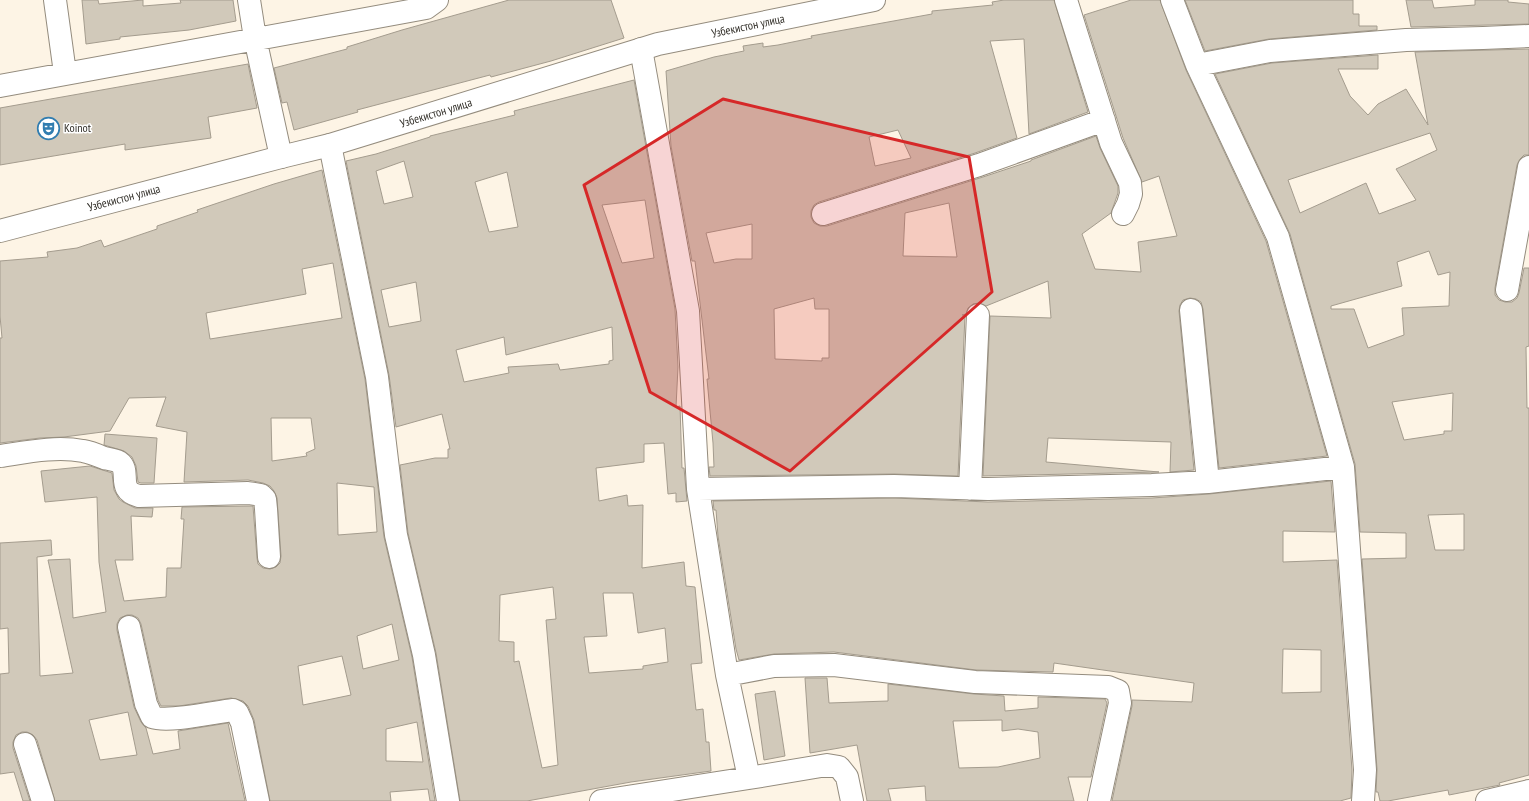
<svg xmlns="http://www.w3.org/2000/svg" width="1529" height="801" viewBox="0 0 1529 801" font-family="'PT Sans Narrow',sans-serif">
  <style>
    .building { fill: #d1c9ba; stroke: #a49c8e; fill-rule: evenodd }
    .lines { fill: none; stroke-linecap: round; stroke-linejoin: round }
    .street-casing { stroke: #948c7e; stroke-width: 24 }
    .secondary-casing { stroke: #948c7e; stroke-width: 24 }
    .primary-casing { stroke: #948c7e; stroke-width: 24 }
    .street { stroke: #fff; stroke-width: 22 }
    .secondary { stroke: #fff; stroke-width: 22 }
    .primary { stroke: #fff; stroke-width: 22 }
    .marked { fill: #d62828; fill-opacity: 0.2; stroke: #d62828; stroke-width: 3; stroke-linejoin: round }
    .labels { text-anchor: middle; stroke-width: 3; stroke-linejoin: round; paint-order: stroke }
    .street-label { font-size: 12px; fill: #322f29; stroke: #fff }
    .poi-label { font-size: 12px; fill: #322f29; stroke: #fff; text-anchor: start }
  </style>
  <rect width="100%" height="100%" fill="#fdf4e5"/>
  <path class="building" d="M 82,0 L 98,0 L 99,4 L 143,0 L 143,6 L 181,3 L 180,0 L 233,0 L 236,21 L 189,30 L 120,37 L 120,39 L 86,44 Z
    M 509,0 L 611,0 L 624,38 L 551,61 L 491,77 L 490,75 L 357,110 L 358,112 L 294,130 L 287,102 L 282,103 L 274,68 L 347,49 L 347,47 L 402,30 Z
    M 1004,0 L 1054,0 L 1088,112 L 1029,134 L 1024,39 L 990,41 L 1017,138 L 975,153 L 819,202 L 814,205 L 811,211 L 811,217 L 814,223 L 820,226 L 827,226 L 983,177 L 1031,161 L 1031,160 L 1096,136 L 1100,148 L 1118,186 L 1118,193 L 1111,213 L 1082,234 L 1095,269 L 1141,272 L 1138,242 L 1177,236 L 1159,176 L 1142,182 L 1123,138 L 1084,15 L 1131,0 L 1160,0 L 1186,70 L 1266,241 L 1327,456 L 1219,468 L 1203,309 L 1201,302 L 1196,299 L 1190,298 L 1183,300 L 1180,305 L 1179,311 L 1194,470 L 1170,472 L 1171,442 L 1048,438 L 1046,462 L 1159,472 L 983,476 L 990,316 L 1051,318 L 1048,281 L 986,306 L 979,303 L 973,304 L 968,308 L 966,314 L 962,315 L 965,315 L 958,476 L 894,474 L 710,476 L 709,467 L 714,467 L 713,443 L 707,379 L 709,379 L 695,261 L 692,261 L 671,146 L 666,71 L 714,57 L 744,51 L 743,46 L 763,43 L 763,47 L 778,45 L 812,38 L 811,36 L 932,14 L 932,11 L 993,5 L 992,2 ZM 898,130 L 911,158 L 875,166 L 869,137 ZM 949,203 L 957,257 L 903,256 L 905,213 ZM 752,224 L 752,259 L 736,259 L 714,263 L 706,233 ZM 814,298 L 815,309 L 829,309 L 829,358 L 822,358 L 822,361 L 775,359 L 774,309 Z
    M 1185,0 L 1353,0 L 1353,14 L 1359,14 L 1359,26 L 1377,26 L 1377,30 L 1269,39 L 1205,51 Z
    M 1406,0 L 1432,0 L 1434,8 L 1475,5 L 1475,0 L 1508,0 L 1508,2 L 1529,4 L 1529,24 L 1411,27 Z
    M 1529,49 L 1529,155 L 1524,155 L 1520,159 L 1517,165 L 1495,288 L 1495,295 L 1499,300 L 1505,302 L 1512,302 L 1517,298 L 1519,293 L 1524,268 L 1529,268 L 1529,346 L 1526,347 L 1527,408 L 1529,408 L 1529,775 L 1499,783 L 1500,785 L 1449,795 L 1448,790 L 1388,801 L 1380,801 L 1378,792 L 1376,792 L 1377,769 L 1362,559 L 1406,558 L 1406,533 L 1360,532 L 1355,464 L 1290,234 L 1215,74 L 1272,63 L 1378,55 L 1378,69 L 1338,69 L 1350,96 L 1368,115 L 1378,104 L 1406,89 L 1428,125 L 1415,52 ZM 1430,133 L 1437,150 L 1396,169 L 1416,200 L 1379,214 L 1366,183 L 1300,213 L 1288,180 ZM 1429,251 L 1438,275 L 1450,272 L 1449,306 L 1402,308 L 1404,335 L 1368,348 L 1354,309 L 1331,309 L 1331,306 L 1402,286 L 1397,262 ZM 1453,393 L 1452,431 L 1444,431 L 1444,434 L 1404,440 L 1392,402 ZM 1464,514 L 1464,550 L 1435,550 L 1428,515 Z
    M 248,64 L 257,108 L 208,117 L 211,138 L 125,150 L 125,144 L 0,165 L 0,108 Z
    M 634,80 L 675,309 L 678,367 L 676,407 L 680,406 L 682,468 L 684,468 L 687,501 L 676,502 L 676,493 L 668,494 L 664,443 L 644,444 L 644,462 L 596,468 L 599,501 L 627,495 L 628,506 L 643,505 L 642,568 L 684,562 L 686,586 L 695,587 L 702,663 L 691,664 L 696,710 L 703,709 L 706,742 L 709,742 L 711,771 L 631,782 L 527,801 L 460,801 L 436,653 L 408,533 L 400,465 L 435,458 L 448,458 L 448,449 L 450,449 L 442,414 L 396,427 L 389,375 L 346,161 L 376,154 L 430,137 L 430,136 L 515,115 L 514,111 ZM 404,161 L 413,197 L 384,204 L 376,171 ZM 507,172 L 518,227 L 489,232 L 475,182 ZM 645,200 L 654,258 L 622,263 L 602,205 ZM 416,282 L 421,321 L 389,327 L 381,290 ZM 612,327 L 613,360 L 609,361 L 609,364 L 560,370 L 558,364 L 508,367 L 509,373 L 464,382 L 456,350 L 504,337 L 506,355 ZM 553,587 L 556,619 L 546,620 L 558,765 L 542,768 L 519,661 L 514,662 L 514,642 L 499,641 L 500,595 ZM 603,593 L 633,593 L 638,633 L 665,628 L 668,662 L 643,666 L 643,669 L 589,673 L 584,637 L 607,636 Z
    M 322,170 L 365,379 L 384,537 L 412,657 L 435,801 L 430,801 L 428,789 L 390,792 L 391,801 L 270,801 L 254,720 L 248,706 L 243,701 L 231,698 L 179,706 L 161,706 L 158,700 L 141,624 L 138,618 L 132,615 L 127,615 L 120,618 L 117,624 L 117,630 L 134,707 L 141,722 L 146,728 L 153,754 L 180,749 L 178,731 L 228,723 L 245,801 L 55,801 L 37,740 L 33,735 L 27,732 L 22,732 L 16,735 L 13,742 L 13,748 L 30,801 L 23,801 L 14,772 L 0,774 L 0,674 L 9,673 L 8,628 L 0,629 L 0,543 L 51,540 L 52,555 L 37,557 L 40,676 L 73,673 L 48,560 L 70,559 L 73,618 L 106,612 L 99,562 L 97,497 L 45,502 L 41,471 L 90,466 L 112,473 L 114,490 L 119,499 L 123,502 L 135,508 L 153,508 L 152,517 L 131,516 L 133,560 L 115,560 L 124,601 L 166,597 L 167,568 L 181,568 L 184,519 L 181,519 L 182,507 L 253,506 L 257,558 L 258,564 L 263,568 L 270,569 L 276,567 L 280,563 L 281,556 L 277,498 L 274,491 L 270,486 L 263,483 L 248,480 L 184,482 L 187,432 L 156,426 L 166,397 L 129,398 L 110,431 L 64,437 L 40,438 L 0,443 L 0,338 L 2,338 L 0,316 L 0,261 L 48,257 L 47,252 L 77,248 L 101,240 L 104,247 L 157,229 L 157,226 L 198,212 L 197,210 L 274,184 ZM 333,263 L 342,318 L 210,339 L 206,313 L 306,294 L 302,269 ZM 271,418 L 311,418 L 315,449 L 306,453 L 307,456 L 272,461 ZM 337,483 L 374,487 L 377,532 L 338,535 ZM 392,624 L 399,660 L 363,669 L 357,636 ZM 342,656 L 351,695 L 303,705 L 298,666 ZM 128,712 L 137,755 L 100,760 L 89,720 ZM 417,722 L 423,762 L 386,761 L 386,729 Z
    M 105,434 L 157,438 L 154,483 L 141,483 L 138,482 L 136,466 L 132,457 L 124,451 L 104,445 Z
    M 1331,481 L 1335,532 L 1283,531 L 1283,562 L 1337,560 L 1352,770 L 1351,798 L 1340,801 L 1112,801 L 1132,706 L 1132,700 L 1192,702 L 1194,683 L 1054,663 L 1053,672 L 976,670 L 834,652 L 774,654 L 739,660 L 736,649 L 718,536 L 716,510 L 714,510 L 713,501 L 894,498 L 988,502 L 1152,498 L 1209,494 ZM 1283,649 L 1321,650 L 1321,692 L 1282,693 Z
    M 805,678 L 827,678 L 829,703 L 888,701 L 888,684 L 974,694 L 1004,696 L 1005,711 L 1038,708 L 1038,697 L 1105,699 L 1107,703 L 1091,777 L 1068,777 L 1074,801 L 926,801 L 925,786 L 888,789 L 891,801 L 867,801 L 857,745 L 810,753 ZM 1002,720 L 1002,731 L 1018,729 L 1038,732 L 1040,758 L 998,767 L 959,768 L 953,721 Z
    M 775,691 L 785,756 L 764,760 L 755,694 Z"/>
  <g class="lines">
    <defs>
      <path id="street" d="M 55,0 L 65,73
        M 249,0 L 255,38 L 281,157
        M 1066,0 L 1111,143 L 1130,183 L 1131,194 L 1128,204 L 1123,214
        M 1172,0 L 1197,65 L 1278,237 L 1343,467 L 1365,770 L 1363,801
        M 641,49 L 688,311 L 698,489 L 727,675 L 749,778 L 827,765 L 839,767 L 847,777 L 852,801
        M 1197,65 L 1270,51 L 1406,40 L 1483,38 L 1529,36
        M 0,86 L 426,8 L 437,0
        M 330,145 L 377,377 L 396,535 L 424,655 L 448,801
        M 823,214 L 979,165 L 1104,120
        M 1507,290 L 1529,167
        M 1191,310 L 1208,482
        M 0,456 C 27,452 56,446 83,451 C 90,452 97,455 104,458 C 108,459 115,460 119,462 C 132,471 115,490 139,496 L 248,493 L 261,495 L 265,499 L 266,509 L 269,557
        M 698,489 L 894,486 L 988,489 L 1152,485 L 1208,482 L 1343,467
        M 970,489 L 978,315
        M 129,627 L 146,704 L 152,717 C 168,723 215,712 233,710 L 237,712 L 242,723 L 258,801
        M 727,675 L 774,666 L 834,665 L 975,682 L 1108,687 L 1118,691 L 1120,703 L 1099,801
        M 25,744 L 43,801
        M 601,801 L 749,778"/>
      <path id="secondary" d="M 0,231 L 281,157 L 330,145 L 658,44 L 874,0"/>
      <path id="primary" d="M 1487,801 L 1529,791"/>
    </defs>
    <use href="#street" class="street-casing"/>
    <use href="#secondary" class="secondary-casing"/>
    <use href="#primary" class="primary-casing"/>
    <use href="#street" class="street"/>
    <use href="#secondary" class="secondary"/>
    <use href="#primary" class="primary"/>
  </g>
  <path class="marked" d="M 723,99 L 969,157 L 992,292 L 790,471 L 650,392 L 584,185 Z"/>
  <defs>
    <symbol id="theatre-ring" viewBox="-11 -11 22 22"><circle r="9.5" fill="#fff" stroke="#317db0" stroke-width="1.5"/><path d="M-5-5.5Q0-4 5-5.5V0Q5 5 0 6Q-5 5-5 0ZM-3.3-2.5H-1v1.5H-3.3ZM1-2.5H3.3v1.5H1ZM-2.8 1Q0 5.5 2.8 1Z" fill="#317db0"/></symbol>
  </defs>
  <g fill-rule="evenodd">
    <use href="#theatre-ring" x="36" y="116" width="25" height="25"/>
  </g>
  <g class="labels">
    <g class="street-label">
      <text transform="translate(748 26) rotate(-12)" y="4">Узбекистон улица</text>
      <text transform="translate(436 113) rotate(-17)" y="4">Узбекистон улица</text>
      <text transform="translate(124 198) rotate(-15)" y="4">Узбекистон улица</text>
    </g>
    <g class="poi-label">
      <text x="64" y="132">Koinot</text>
    </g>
  </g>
</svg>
